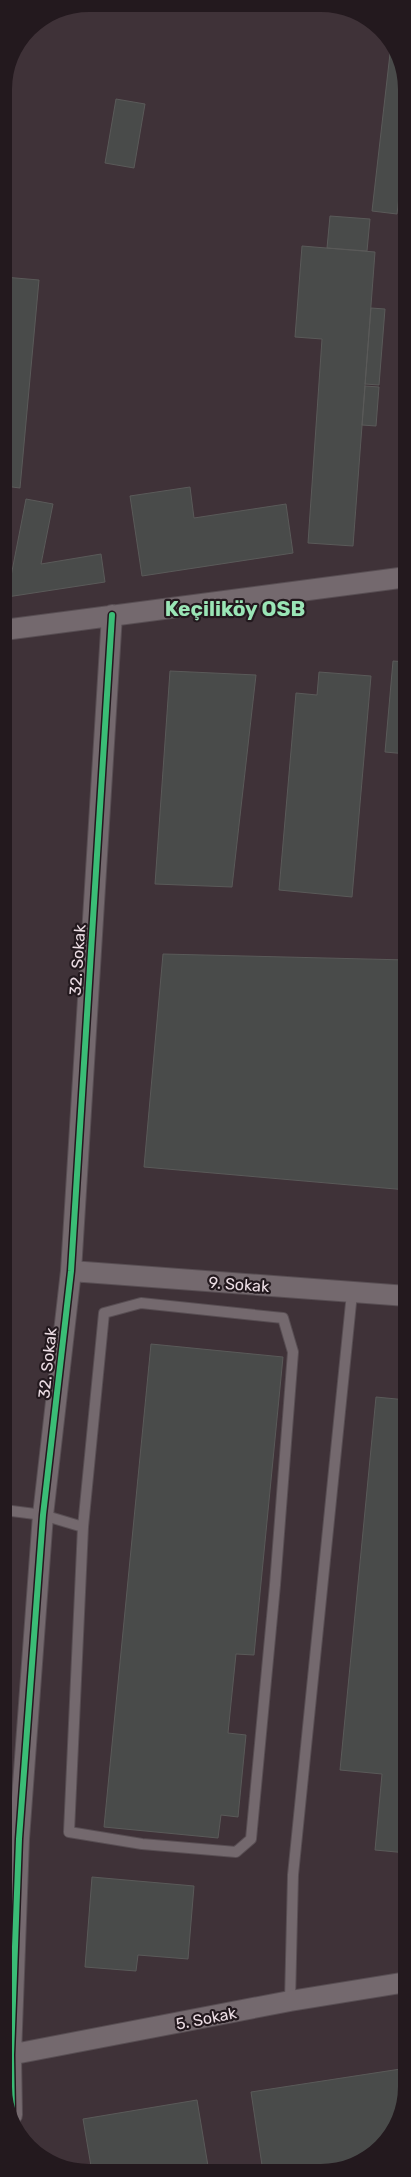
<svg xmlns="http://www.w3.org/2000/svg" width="411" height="2177" viewBox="0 0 411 2177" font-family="Rubik,sans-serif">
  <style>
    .building { fill: #494b4a; stroke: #5a5a59 }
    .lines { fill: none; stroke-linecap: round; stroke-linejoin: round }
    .lane-casing { stroke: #584e53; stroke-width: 12 }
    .street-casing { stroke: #584e53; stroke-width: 22 }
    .lane { stroke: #74696e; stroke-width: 10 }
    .street { stroke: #74696e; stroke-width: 20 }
    .cycleway-casing { stroke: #23191e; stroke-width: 9 }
    .cycleway { stroke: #3abd76; stroke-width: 6 }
    .labels { text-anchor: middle; stroke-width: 4.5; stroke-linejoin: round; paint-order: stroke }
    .street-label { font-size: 16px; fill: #ebdce3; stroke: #23191e }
    .district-label { font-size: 21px; font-weight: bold; fill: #9ae5b6; stroke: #23191e }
  </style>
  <rect width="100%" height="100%" fill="#3f3238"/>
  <path class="building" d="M 391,45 L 407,79 L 407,126 L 397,214 L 372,211 Z
    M 116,99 L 145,104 L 134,168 L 105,163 Z
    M 330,216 L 370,219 L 367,251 L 327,248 Z
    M 302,246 L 375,252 L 353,546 L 308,543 L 322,339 L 295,337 Z
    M 4,277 L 39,280 L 20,488 L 4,486 Z
    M 371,308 L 385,309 L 379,385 L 365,384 Z
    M 365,386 L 379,387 L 376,426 L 362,425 Z
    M 190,487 L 194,518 L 286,504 L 293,553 L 142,576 L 130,496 Z
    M 26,499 L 53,504 L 41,564 L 101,554 L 105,582 L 7,597 Z
    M 393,661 L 407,662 L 407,754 L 385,752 Z
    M 170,671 L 256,675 L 232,887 L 155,884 Z
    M 319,672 L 371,676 L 352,897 L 279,890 L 296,693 L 317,695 Z
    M 163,954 L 407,960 L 407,1190 L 144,1167 Z
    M 151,1344 L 283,1357 L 254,1655 L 236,1654 L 228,1733 L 246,1735 L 238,1817 L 221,1815 L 218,1838 L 104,1827 Z
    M 376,1397 L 407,1400 L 407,1853 L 375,1850 L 382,1774 L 340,1770 Z
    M 92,1877 L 194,1886 L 188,1959 L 138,1955 L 136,1971 L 85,1967 Z
    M 407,2068 L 407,2093 L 386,2144 L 332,2173 L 263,2172 L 251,2092 Z
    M 197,2100 L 209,2172 L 92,2172 L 83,2119 Z"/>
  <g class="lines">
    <defs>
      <path id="lane" d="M 141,1303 L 283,1318 L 293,1352 L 275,1585 L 251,1839 L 236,1852 L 142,1844 L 69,1832 L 83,1527 L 104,1313 Z
        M 4,1510 L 43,1515 L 83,1527
        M 4,1838 L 19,1839
        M 290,2001 L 293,1875 L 352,1293"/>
      <path id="street" d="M 4,630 L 407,577
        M 71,1271 L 407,1296
        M 4,2056 L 290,2001 L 407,1982
        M 12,2115 L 11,2055 L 19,1839 L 43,1515 L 71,1271 L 112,615"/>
    </defs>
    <use href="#lane" class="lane-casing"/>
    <use href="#street" class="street-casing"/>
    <use href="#lane" class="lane"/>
    <use href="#street" class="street"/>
    <defs>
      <path id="cycleway" d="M 12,2115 L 11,2055 L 19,1839 L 43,1515 L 71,1271 L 112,615"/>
    </defs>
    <use href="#cycleway" class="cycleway-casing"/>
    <use href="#cycleway" class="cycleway"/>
  </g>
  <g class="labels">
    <g class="street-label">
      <text transform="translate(77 960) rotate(-86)" y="6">32. Sokak</text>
      <text transform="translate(239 1284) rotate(4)" y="6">9. Sokak</text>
      <text transform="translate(47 1363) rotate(-84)" y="6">32. Sokak</text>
      <text transform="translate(206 2018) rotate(-11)" y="6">5. Sokak</text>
    </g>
    <g class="district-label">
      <text x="235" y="616">Keçiliköy OSB</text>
    </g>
  </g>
  <path d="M0 0H411V2177H0ZM89 12H321A77 77 0 0 1 398 89V2087A77 77 0 0 1 321 2164H89A77 77 0 0 1 12 2087V89A77 77 0 0 1 89 12Z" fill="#23191e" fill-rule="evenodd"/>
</svg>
